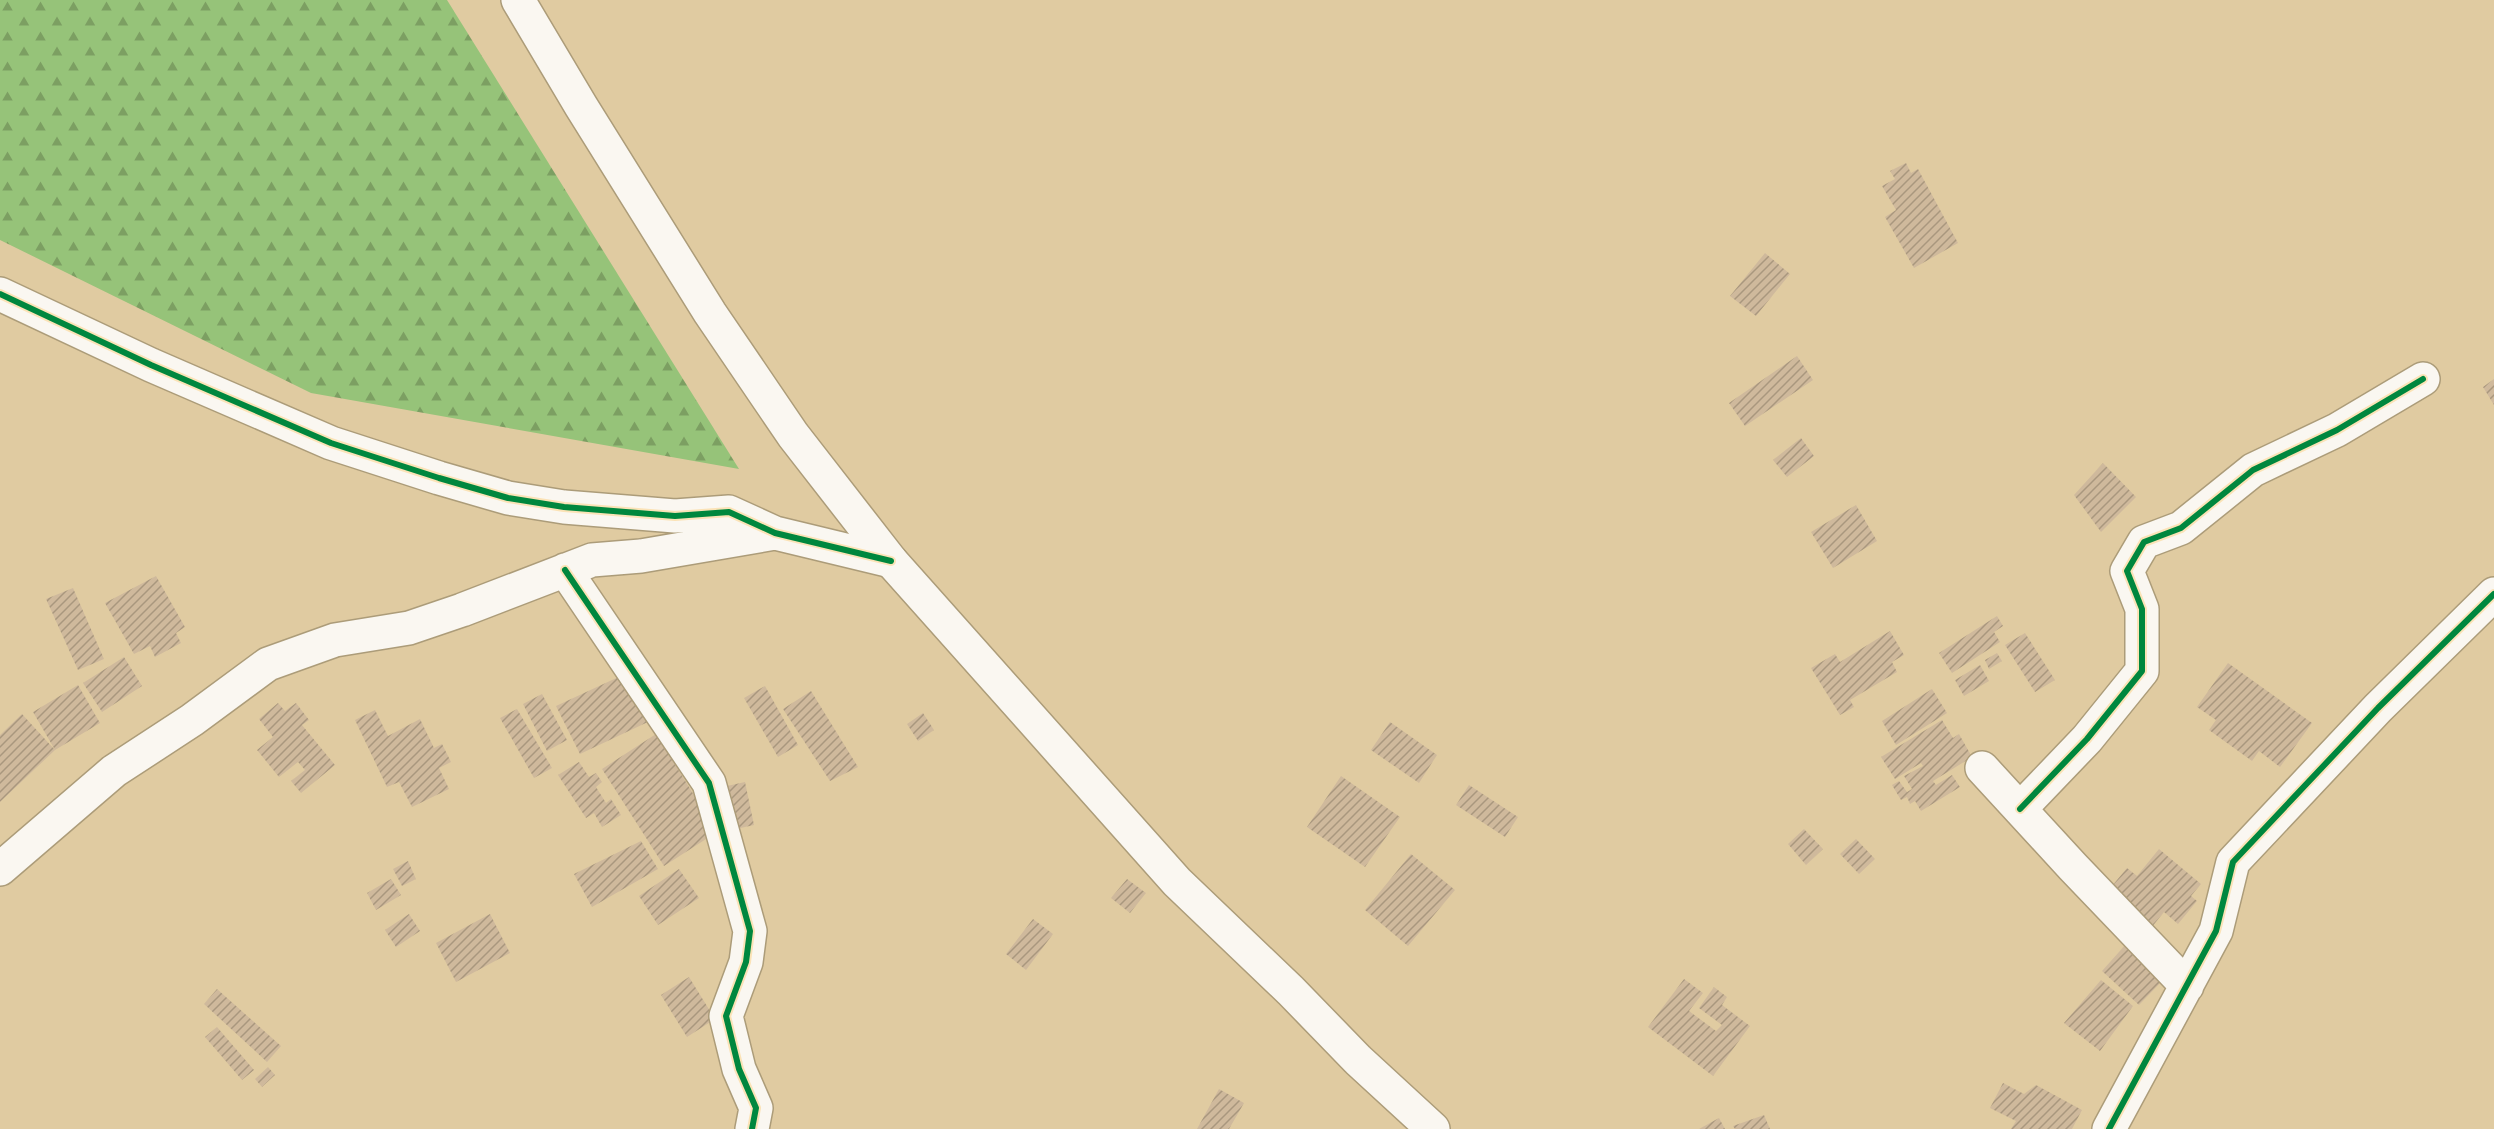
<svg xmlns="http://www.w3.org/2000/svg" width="2494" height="1129" viewBox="0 0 2494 1129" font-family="Literata,serif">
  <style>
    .forest { fill: url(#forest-firs) }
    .building { fill: url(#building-hatch) }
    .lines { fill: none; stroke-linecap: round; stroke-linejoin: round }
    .street-casing { stroke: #ac9c79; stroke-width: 36 }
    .secondary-casing { stroke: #ac9c79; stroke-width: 36 }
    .street { stroke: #faf7f1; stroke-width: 33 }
    .secondary { stroke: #faf7f1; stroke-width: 33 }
    .cycleway-casing { stroke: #fbe3b7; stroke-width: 10 }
    .cycleway { stroke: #00873e; stroke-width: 6 }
  </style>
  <defs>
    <pattern id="forest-firs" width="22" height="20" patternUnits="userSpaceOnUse" patternTransform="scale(1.5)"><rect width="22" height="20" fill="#96c379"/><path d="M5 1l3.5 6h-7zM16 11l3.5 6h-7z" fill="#7c9f62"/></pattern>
    <pattern id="building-hatch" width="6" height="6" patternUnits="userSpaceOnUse" patternTransform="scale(1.5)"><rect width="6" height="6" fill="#cfb99c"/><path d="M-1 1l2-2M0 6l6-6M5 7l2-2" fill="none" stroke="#a9977e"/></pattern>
  </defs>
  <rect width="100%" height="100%" fill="#e0cba1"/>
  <path class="forest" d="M 0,0 L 447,0 L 739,469 L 311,393 L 0,240 Z"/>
  <path class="building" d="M 1906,163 L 1911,173 L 1918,169 L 1958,243 L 1914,268 L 1885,217 L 1896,210 L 1882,186 L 1895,179 L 1890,171 Z
    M 1765,253 L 1790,274 L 1756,316 L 1730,296 Z
    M 1797,356 L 1813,380 L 1745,426 L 1729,403 Z
    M 2494,379 L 2494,405 L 2483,387 Z
    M 1801,438 L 1814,456 L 1787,477 L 1773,460 Z
    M 2103,463 L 2136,497 L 2101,532 L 2074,495 Z
    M 1856,505 L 1877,541 L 1833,568 L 1811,532 Z
    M 156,576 L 185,627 L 176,633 L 181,643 L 155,657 L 150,646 L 134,654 L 105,603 Z
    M 73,588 L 104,659 L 78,670 L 46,599 Z
    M 1997,616 L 2003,626 L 1994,632 L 2000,642 L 1952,673 L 1939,653 Z
    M 1890,631 L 1904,655 L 1892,662 L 1897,672 L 1850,700 L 1854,707 L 1840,715 L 1811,668 L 1835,654 L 1840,662 Z
    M 2025,633 L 2055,680 L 2035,692 L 2005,645 Z
    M 1997,653 L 2002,661 L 1989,669 L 1985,660 Z
    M 124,657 L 142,686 L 102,712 L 83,683 Z
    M 2228,663 L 2312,723 L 2280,767 L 2259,751 L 2252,761 L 2209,730 L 2216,720 L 2197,707 Z
    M 1980,665 L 1989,681 L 1964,696 L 1955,680 Z
    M 625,674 L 650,721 L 580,754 L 556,706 Z
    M 78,685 L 100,723 L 55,750 L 0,802 L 0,735 L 22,714 L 55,750 L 33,712 Z
    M 765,686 L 798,745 L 778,757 L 744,698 Z
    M 1932,689 L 1947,713 L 1896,745 L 1882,721 Z
    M 811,691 L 858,767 L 830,781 L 783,709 Z
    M 542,694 L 567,740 L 547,751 L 523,704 Z
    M 278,703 L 285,711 L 296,703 L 309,720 L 302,725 L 335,765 L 301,793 L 291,781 L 305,770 L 298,762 L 279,777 L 257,750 L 273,737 L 259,719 Z
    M 517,709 L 552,768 L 534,778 L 500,718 Z
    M 375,710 L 388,736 L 420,719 L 434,748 L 442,744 L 451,762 L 439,768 L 449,789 L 412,807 L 399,782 L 387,787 L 355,720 Z
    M 923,713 L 934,730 L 918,741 L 907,724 Z
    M 1942,720 L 1953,738 L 1959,734 L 1972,757 L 1933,781 L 1936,785 L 1952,775 L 1960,787 L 1921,811 L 1915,801 L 1910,804 L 1907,797 L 1901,800 L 1892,785 L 1899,781 L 1907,792 L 1912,789 L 1904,776 L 1923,766 L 1921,763 L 1895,779 L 1881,757 Z
    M 1390,722 L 1437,755 L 1419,783 L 1371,750 Z
    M 656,734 L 717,832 L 664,866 L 602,769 Z
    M 579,762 L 589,777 L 596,773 L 602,782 L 596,787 L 606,803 L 611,799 L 621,815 L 602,827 L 594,813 L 586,818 L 558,775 Z
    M 1341,776 L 1400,817 L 1365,867 L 1307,827 Z
    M 745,782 L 754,825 L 727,831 L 718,788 Z
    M 1469,785 L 1518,817 L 1505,837 L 1456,805 Z
    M 1804,829 L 1823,849 L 1806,865 L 1788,844 Z
    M 1856,839 L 1875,859 L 1859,874 L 1840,854 Z
    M 641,841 L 658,869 L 592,907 L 574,874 Z
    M 2159,849 L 2201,884 L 2191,896 L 2197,901 L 2178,924 L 2164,912 L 2151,928 L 2107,892 L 2127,868 L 2137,876 Z
    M 1411,854 L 1455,890 L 1408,946 L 1365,910 Z
    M 408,861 L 416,879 L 402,886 L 393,869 Z
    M 679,869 L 699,898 L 658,925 L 639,896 Z
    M 391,879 L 401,895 L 376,910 L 367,893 Z
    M 1127,879 L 1146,893 L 1130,913 L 1111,898 Z
    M 409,914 L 420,931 L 396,947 L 385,930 Z
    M 490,914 L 510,953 L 456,982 L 436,943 Z
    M 1033,919 L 1053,934 L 1026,970 L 1006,954 Z
    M 2127,943 L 2165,978 L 2139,1005 L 2102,971 Z
    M 689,977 L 715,1019 L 687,1037 L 661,995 Z
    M 1684,979 L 1703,993 L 1689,1011 L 1716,1031 L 1722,1025 L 1699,1008 L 1714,987 L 1727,997 L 1722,1005 L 1750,1026 L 1713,1076 L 1648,1027 Z
    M 2101,980 L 2133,1006 L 2100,1051 L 2064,1023 Z
    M 217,989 L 281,1046 L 267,1062 L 204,1004 Z
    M 217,1027 L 254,1070 L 242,1080 L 205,1037 Z
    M 268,1067 L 275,1075 L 262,1087 L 255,1079 Z
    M 2003,1083 L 2024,1094 L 2036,1085 L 2082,1110 L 2072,1129 L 2011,1129 L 2016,1121 L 1990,1108 Z
    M 1219,1089 L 1244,1103 L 1229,1129 L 1197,1129 Z
    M 1764,1115 L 1770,1129 L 1735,1129 L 1733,1126 Z
    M 1719,1118 L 1725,1129 L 1699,1129 Z"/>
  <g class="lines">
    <defs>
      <path id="street" d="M 0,294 L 151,365 L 331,443 L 439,478 L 508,498 L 564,507 L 675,516 L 729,512 L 775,533 L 891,561
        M 565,570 L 709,783 L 750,931 L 746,962 L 726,1016 L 739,1069 L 756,1108 L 752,1129
        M 1982,768 L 2073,867 L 2187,986
        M 2020,809 L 2087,739 L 2142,671 L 2142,609 L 2127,571 L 2144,542 L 2181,528 L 2253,470 L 2337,430 L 2423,379
        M 0,869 L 114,771 L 192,720 L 268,664 L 335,640 L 409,628 L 462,610 L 592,560 L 641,556 L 775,533
        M 2109,1129 L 2216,931 L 2233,862 L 2378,708 L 2494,594"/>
      <path id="secondary" d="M 518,0 L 581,106 L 710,313 L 793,435 L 891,561 L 1177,882 L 1291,991 L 1358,1060 L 1433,1129"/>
    </defs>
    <use href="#street" class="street-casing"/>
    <use href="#secondary" class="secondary-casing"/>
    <use href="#street" class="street"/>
    <use href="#secondary" class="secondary"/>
    <defs>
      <path id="cycleway" d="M 0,294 L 151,365 L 331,443 L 439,478 L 508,498 L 564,507 L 675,516 L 729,512 L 775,533 L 891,561
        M 565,570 L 709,783 L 750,931 L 746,962 L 726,1016 L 739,1069 L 756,1108 L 752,1129
        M 2020,809 L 2087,739 L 2142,671 L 2142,609 L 2127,571 L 2144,542 L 2181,528 L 2253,470 L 2337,430 L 2423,379
        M 2109,1129 L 2216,931 L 2233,862 L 2378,708 L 2494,594"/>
    </defs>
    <use href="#cycleway" class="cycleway-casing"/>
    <use href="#cycleway" class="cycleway"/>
  </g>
</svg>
